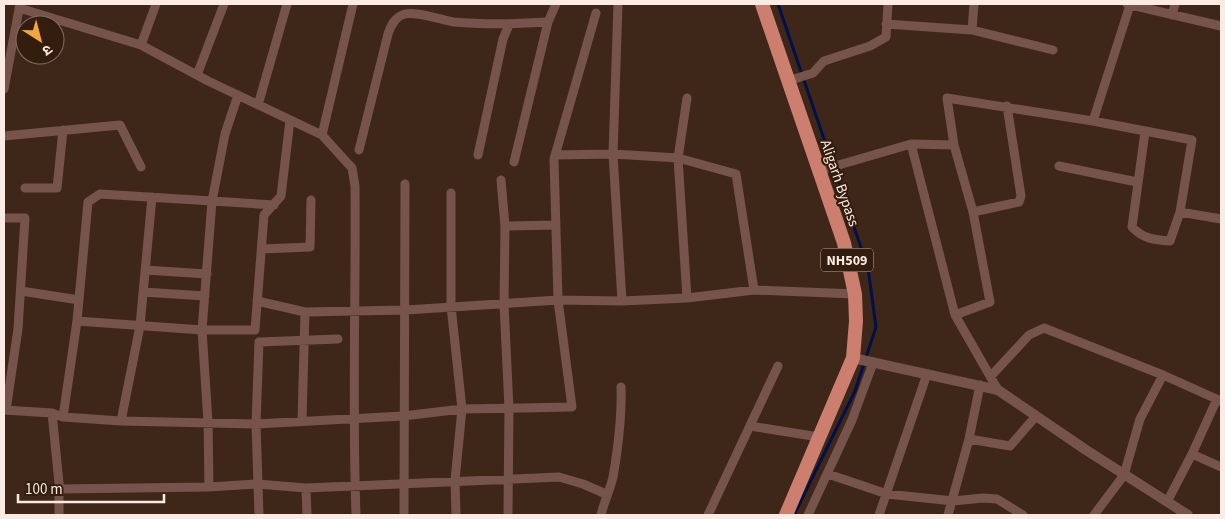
<svg xmlns="http://www.w3.org/2000/svg" width="1225" height="519" viewBox="0 0 1225 519" font-family="'Source Sans 3','Noto Sans Devanagari',sans-serif">
  <style>
    .lines { fill: none; stroke-linecap: round; stroke-linejoin: round }
    .stream { stroke: #001048; stroke-width: 3 }
    .minor { stroke: #76544c; stroke-width: 9 }
    .tertiary { stroke: #76544c; stroke-width: 10 }
    .trunk { stroke: #cc7f6e; stroke-width: 14 }
    .labels { text-anchor: middle; stroke-width: 4.5; stroke-linejoin: round; paint-order: stroke }
    .shield { fill: #331d0e; stroke: #bfada2; stroke-width: 1 }
    .shield-label { font-size: 14px; font-weight: bold; fill: #fbebe2 }
    .street-label { font-size: 15px; fill: #fbebe2; stroke: #331d0e }
  </style>
  <rect width="100%" height="100%" fill="#3e2718"/>
  <g class="lines">
    <path class="stream" d="M 778,4 L 868,268 L 876,327 L 855,391 L 794,515"/>
    <path class="minor" d="M 618,4 L 613,154 L 622,301
      M 974,4 L 972,30 L 1053,50
      M 1127,4 L 1221,26
      M 19,8 L 141,45 L 208,81 L 322,135 L 352,168 L 355,186 C 356,296 352,406 356,515
      M 1172,15 L 1175,4
      M 886,24 L 972,30
      M 141,45 L 156,4
      M 197,75 L 224,4
      M 788,81 L 813,73 L 824,61 L 870,46 L 886,37 L 888,4
      M 4,89 L 20,4
      M 258,105 L 287,4
      M 1093,121 L 1130,5
      M 1145,132 L 1132,227 C 1143,239 1155,240 1170,241 L 1180,212
      M 322,135 L 353,4
      M 4,136 L 120,125 L 141,167
      M 911,144 L 955,315 L 998,390
      M 954,145 L 947,98 L 1093,121 L 1192,140 L 1180,212 L 1221,219
      M 359,150 L 388,34 C 391,25 395,17 405,14 C 416,11 442,20 454,22 C 486,25 517,24 548,22
      M 478,155 L 503,39 L 509,25
      M 555,155 L 613,154 L 678,158 L 736,174 L 754,290
      M 514,162 L 548,22 L 556,4
      M 1059,166 L 1137,182
      M 818,171 L 911,144 L 954,145 L 973,212 L 990,302 L 955,315
      M 501,180 L 505,226 L 504,304 L 509,408 L 508,515
      M 25,188 L 57,188 L 63,130
      M 451,193 L 451,306 L 462,409 L 455,480 L 456,515
      M 973,212 L 1019,202 L 1021,196 L 1007,106
      M 4,218 L 25,218 L 18,329 L 6,410
      M 505,226 L 556,225
      M 262,249 L 310,247 L 311,200
      M 145,270 L 207,274
      M 21,291 L 79,300
      M 143,292 L 205,296
      M 687,298 L 678,158 L 687,98
      M 257,301 L 305,312 L 406,310 L 558,300 L 622,301 L 687,298 L 754,290 L 855,294
      M 77,321 L 202,330 L 212,201 L 225,134 L 238,95
      M 991,376 L 1029,335 L 1044,328 L 1163,375 L 1221,401
      M 4,410 L 52,413 L 63,417 L 121,421 L 256,424 L 403,416 L 462,409 L 572,407 L 558,300 L 554,159 L 596,13
      M 52,413 L 59,483 L 59,515
      M 63,417 L 77,321 L 88,202 L 100,194 L 274,205
      M 302,420 L 305,312
      M 121,421 L 140,326 L 152,197
      M 750,426 L 819,437
      M 969,439 L 1010,446 L 1036,416
      M 1192,454 L 1221,467
      M 828,474 L 887,494 L 953,501 L 983,498 L 997,499 L 1023,515
      M 209,487 L 257,484 L 306,488 L 559,477 L 583,484 L 606,494
      M 306,488 L 307,515
      M 59,489 L 209,487 L 208,422 L 202,330 L 255,330 L 264,215 L 281,196 L 290,120
      M 1167,502 L 1192,454 L 1217,399
      M 259,515 L 256,424 L 259,342 L 338,339
      M 404,515 L 405,184
      M 601,515 C 604,502 610,490 613,477 C 618,448 622,416 621,387
      M 708,515 L 778,366
      M 808,515 L 852,420 L 873,363
      M 879,515 L 927,374
      M 948,515 L 969,439 L 980,385
      M 1094,515 L 1124,475 L 1140,419 L 1163,375"/>
    <path class="tertiary" d="M 853,358 L 998,390 L 1086,450 L 1188,515"/>
    <path class="trunk" d="M 762,4 L 844,243 L 855,294 L 856,321 L 853,358 L 786,515"/>
  </g>
  <g class="labels">
    <rect class="shield" x="821" y="248.5" width="52" height="23" rx="4"/>
    <g class="shield-label">
      <text x="847" y="265">NH509</text>
    </g>
    <g class="street-label">
      <text transform="translate(840 183) rotate(71)" y="5">Aligarh Bypass</text>
    </g>
  </g>
  <rect width="1225" height="519" fill="none" stroke="#fbebe2" stroke-width="10"/>
  <g transform="translate(40 40) rotate(144)"><circle r="24" fill="#331d0e" stroke="#836f63"/>
  <path d="M0-4L9 19L0 12L-9 19Z" fill="#f2a541"/>
  <text y="-8" font-size="14" font-weight="bold" text-anchor="middle" fill="#fbebe2">उ</text>
  </g>
  <path d="M18 494v8h146v-8" fill="none" stroke="#fbebe2" stroke-width="2.5"/>
  <text x="25" y="494" font-size="15" fill="#fbebe2" stroke="#331d0e" stroke-width="4" paint-order="stroke">100 m</text>
</svg>
